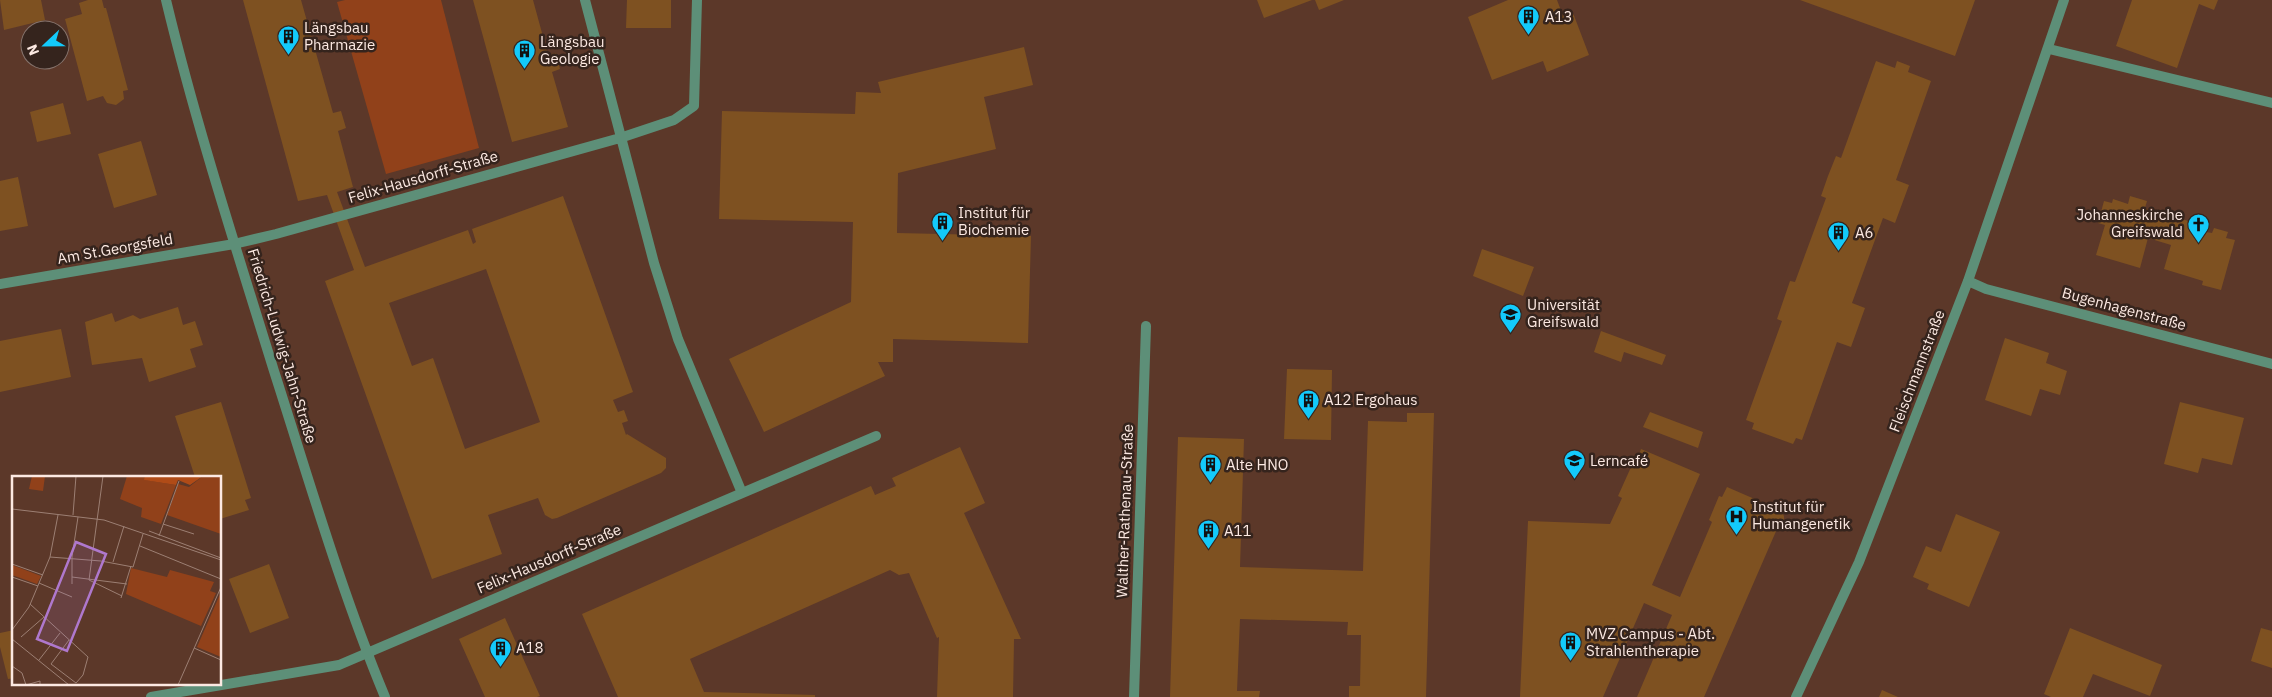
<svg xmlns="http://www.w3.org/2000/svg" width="2272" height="697" viewBox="0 0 2272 697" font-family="'IBM Plex Sans',sans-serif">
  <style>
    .green { fill: #91411a }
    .building { fill: #7e5121; fill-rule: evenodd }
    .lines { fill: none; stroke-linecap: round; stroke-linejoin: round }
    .street { stroke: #5d8f78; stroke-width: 10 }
    .labels { text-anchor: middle; stroke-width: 5; stroke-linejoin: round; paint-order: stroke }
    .poi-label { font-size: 15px; fill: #fce9e2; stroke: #35241d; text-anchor: start }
    .street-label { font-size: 15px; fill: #fce9e2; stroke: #35241d }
    .inset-road { fill: none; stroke: #9c7f73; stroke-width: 1 }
    .view { fill: #af78cd; fill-opacity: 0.15; stroke: #af78cd; stroke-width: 2.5 }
    .inset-edge { fill: none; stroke: #fce9e2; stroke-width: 2.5 }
  </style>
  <rect width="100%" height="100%" fill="#5c3829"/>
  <path class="green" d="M 345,0 L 441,0 L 479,148 L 386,174 L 337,2 Z"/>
  <path class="building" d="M 0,0 L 41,0 L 45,20 L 4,30 Z
    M 88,0 L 102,0 L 104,8 L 106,8 L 128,90 L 123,91 L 124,99 L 116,105 L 107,103 L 103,96 L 87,101 L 65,19 L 82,14 L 79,3 Z
    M 243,0 L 301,0 L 333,113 L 341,111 L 346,128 L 338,131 L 353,187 L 337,192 L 365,267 L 468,230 L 473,244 L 476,242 L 472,229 L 563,196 L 633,392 L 613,400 L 618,412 L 624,410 L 628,421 L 622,423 L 626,435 L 627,434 L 666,458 L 666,468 L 661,473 L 557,518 L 552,519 L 545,515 L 538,498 L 488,515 L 502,554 L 432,579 L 325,281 L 354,270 L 327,195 L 298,201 ZM 486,269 L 540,422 L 465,449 L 433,358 L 412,366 L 389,303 Z
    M 473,0 L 533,0 L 548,55 L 556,53 L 560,69 L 552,72 L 568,127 L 512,142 Z
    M 627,0 L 671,0 L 671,28 L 626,28 Z
    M 1257,0 L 1312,0 L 1264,18 Z
    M 1315,0 L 1344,0 L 1319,10 Z
    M 1508,0 L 1557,0 L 1563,16 L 1573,13 L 1589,55 L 1547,72 L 1543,61 L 1492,80 L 1468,17 Z
    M 1800,0 L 1975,0 L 1955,56 Z
    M 2132,0 L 2218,0 L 2214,10 L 2199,4 L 2177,68 L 2116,46 Z
    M 1024,47 L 1033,85 L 984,97 L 996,149 L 898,173 L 897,233 L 1031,236 L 1028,343 L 893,339 L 893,362 L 878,362 L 885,376 L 764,432 L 729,359 L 851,302 L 853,222 L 719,219 L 722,111 L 855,114 L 856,92 L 881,93 L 878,82 Z
    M 1876,61 L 1895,68 L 1897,61 L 1910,66 L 1908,72 L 1931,81 L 1896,180 L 1909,185 L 1895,223 L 1883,218 L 1852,303 L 1865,308 L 1851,347 L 1837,342 L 1802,440 L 1796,438 L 1793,444 L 1752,429 L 1754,423 L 1746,420 L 1782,321 L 1777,319 L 1790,281 L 1795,282 L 1826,198 L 1821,196 L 1828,176 L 1836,156 L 1841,158 Z
    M 63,103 L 71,134 L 37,142 L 30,112 Z
    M 141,141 L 157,195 L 114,208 L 98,154 Z
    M 18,177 L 28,226 L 0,231 L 0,181 Z
    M 2130,196 L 2147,201 L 2145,208 L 2156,212 L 2155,216 L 2178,223 L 2179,218 L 2207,227 L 2206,232 L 2212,233 L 2214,228 L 2228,232 L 2226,238 L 2235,240 L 2221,290 L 2202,285 L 2203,281 L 2164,269 L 2171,245 L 2148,238 L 2140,268 L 2096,255 L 2105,225 L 2098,223 L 2104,201 L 2112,203 L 2113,199 L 2128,204 Z
    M 1482,249 L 1534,267 L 1523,296 L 1473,276 Z
    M 178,307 L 183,325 L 195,321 L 203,345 L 190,349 L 196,367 L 149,382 L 142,358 L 92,365 L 85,322 L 112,313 L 115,322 L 133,315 L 140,319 Z
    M 61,329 L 71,377 L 0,392 L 0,341 Z
    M 1601,331 L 1666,355 L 1662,365 L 1624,352 L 1621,362 L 1594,352 Z
    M 2005,338 L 2049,353 L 2046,363 L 2067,371 L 2060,395 L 2040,389 L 2031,416 L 1985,400 Z
    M 1287,369 L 1332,370 L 1331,440 L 1284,439 Z
    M 221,402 L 251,498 L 245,500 L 249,510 L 220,519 L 220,477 L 195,477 L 175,416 Z
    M 2180,402 L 2244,418 L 2232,465 L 2202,458 L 2198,473 L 2164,464 Z
    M 1650,412 L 1703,432 L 1698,448 L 1643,427 Z
    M 1407,413 L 1434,413 L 1426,697 L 1349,697 L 1349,686 L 1360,686 L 1361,635 L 1347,635 L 1348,622 L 1240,619 L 1237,691 L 1260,691 L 1259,697 L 1170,697 L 1178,437 L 1244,439 L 1240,567 L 1363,571 L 1368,421 L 1407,422 Z
    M 960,447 L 985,503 L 964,513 L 1021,639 L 1014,639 L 1013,697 L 937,697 L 939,637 L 937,638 L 909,573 L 899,575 L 890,570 L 690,659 L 704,692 L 815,695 L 815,697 L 618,697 L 582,614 L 871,486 L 875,495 L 896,486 L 892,478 Z
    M 1641,449 L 1700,474 L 1652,585 L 1680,597 L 1712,522 L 1709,520 L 1719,496 L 1722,497 L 1727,487 L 1780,510 L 1784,516 L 1784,522 L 1777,529 L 1704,697 L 1637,697 L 1672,615 L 1644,603 L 1603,697 L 1520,697 L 1528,521 L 1610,524 L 1622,498 L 1618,496 L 1636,456 L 1638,457 Z
    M 1956,514 L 2000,532 L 1969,607 L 1927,589 L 1929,584 L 1913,577 L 1926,546 L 1941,552 Z
    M 269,564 L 289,618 L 250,633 L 229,579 Z
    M 505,618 L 540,696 L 537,697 L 485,697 L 459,639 Z
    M 2070,628 L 2162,665 L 2150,696 L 2093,674 L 2083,697 L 2051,697 L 2044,694 Z
    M 2261,628 L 2272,631 L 2272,668 L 2251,661 Z
    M 14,630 L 14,678 L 8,679 L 0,647 L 0,633 Z
    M 1882,690 L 1898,697 L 1879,697 Z"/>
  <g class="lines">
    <path class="street" d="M 166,0 C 196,125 236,248 274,371 C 309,480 341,591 385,697
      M 585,0 L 654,263 L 678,339 L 742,493
      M 2049,49 L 2272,103
      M 1968,281 L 1986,289 L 2272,364
      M 0,284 L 234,244 L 276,234 L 620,138 L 674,120 L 694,106 L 697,0
      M 151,697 L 339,665 L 876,436
      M 1134,697 L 1146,326
      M 1796,697 L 1859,562 L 1968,281 L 2064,0"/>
  </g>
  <defs>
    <symbol id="building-pin" viewBox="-11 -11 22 30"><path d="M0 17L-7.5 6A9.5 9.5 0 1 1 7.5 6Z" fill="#13cafb" stroke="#35241d"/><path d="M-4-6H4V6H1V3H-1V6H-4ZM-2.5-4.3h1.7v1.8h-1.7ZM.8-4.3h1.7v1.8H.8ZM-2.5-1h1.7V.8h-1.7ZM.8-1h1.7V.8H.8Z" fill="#111"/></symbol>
    <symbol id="church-pin" viewBox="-11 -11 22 30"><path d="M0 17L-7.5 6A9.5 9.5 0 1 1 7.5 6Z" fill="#13cafb" stroke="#35241d"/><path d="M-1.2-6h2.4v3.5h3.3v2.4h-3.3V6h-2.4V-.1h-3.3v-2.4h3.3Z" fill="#111"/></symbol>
    <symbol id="university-pin" viewBox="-11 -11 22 30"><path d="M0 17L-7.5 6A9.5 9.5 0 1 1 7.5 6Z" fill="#13cafb" stroke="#35241d"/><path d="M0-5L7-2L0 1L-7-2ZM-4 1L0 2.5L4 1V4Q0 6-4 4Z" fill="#111"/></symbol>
    <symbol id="hospital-pin" viewBox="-11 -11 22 30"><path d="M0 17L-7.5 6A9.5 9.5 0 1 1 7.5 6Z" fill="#13cafb" stroke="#35241d"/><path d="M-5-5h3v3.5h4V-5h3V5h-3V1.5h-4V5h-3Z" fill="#111"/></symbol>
  </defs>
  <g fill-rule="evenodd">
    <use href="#building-pin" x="1516" y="4" width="25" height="34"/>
    <use href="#building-pin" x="276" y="24" width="25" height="34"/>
    <use href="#building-pin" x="512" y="38" width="25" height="34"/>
    <use href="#building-pin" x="930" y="210" width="25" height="34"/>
    <use href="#church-pin" x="2186" y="212" width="25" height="34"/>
    <use href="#building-pin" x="1826" y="220" width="25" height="34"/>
    <use href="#university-pin" x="1498" y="302" width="25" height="34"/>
    <use href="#building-pin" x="1296" y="388" width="25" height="34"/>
    <use href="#university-pin" x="1562" y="448" width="25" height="34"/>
    <use href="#building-pin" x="1198" y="452" width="25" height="34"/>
    <use href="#hospital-pin" x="1724" y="504" width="25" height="34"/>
    <use href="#building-pin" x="1196" y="518" width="25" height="34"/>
    <use href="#building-pin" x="1558" y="630" width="25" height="34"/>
    <use href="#building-pin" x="488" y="636" width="25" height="34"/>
  </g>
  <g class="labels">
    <g class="poi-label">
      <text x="1545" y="22">A13</text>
      <text x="304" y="33">Längsbau<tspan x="304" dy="17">Pharmazie</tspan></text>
      <text x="540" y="47">Längsbau<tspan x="540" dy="17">Geologie</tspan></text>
      <text x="958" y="218">Institut für<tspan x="958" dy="17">Biochemie</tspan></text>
      <text x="2183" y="220" text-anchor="end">Johanneskirche<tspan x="2183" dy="17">Greifswald</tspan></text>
      <text x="1855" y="238">A6</text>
      <text x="1527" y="310">Universität<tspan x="1527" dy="17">Greifswald</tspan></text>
      <text x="1324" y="405">A12 Ergohaus</text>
      <text x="1590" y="466">Lerncafé</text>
      <text x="1226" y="470">Alte HNO</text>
      <text x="1752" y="512">Institut für<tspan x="1752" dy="17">Humangenetik</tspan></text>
      <text x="1224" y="536">A11</text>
      <text x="1586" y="639">MVZ Campus - Abt.<tspan x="1586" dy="17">Strahlentherapie</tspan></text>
      <text x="516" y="653">A18</text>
    </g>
    <g class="street-label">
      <text transform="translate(423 177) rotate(-16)" y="5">Felix-Hausdorff-Straße</text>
      <text transform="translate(115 249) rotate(-10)" y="5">Am St.Georgsfeld</text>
      <text transform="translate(2124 309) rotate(15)" y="5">Bugenhagenstraße</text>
      <text transform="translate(282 346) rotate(73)" y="5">Friedrich-Ludwig-Jahn-Straße</text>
      <text transform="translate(1917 371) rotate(-69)" y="5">Fleischmannstraße</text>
      <text transform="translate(1125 511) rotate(-88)" y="5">Walther-Rathenau-Straße</text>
      <text transform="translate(549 559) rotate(-23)" y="5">Felix-Hausdorff-Straße</text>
    </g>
  </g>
  <g transform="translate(12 476)">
    <rect width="209" height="209" fill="#5c3829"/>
    <path d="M 20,0 L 33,0 L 31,15 L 17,13 ZM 115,0 L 133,0 L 133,4 L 164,9 L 149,48 L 129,41 L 130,32 L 108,23 ZM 191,0 L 209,0 L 209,58 L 155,39 L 166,8 L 177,11 ZM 0,89 L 29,100 L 25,108 L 0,99 ZM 119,92 L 155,101 L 158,94 L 202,106 L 198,115 L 204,117 L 189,150 L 114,118 ZM 209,116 L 209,181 L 185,171 Z" fill="#91411a"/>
    <path d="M 133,0 L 191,0 L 178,9 L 166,4 L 164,9 L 132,4 Z" fill="#b04b17"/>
    <path class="inset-road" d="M 91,0 L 77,104 L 110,120M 0,33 L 92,44 L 209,84M 61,39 L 64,0M 151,48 L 182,58M 137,55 L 209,82M 147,60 L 167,5M 128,70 L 209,103M 38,81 L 89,85 L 121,91 L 131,58M 101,86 L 112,50M 0,88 L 31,99M 0,101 L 26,110M 60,101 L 115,108M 27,107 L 60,121M 60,108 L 60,81 L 66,41M 109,122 L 119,90M 18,128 L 76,181 L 71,199 L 64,207 L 39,188 L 57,164M 0,154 L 17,131 L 38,81 L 46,39M 9,161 L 32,141M 0,163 L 57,209M 182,172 L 209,184M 27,184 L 48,157M 0,190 L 10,197 L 14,209 L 28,205 L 28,209M 166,209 L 209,111"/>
    <path class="view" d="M 64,66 L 94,78 L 55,175 L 25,163 Z"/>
    <rect width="209" height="209" class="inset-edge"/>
  </g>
  <g transform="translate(45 45) rotate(248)"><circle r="24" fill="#35241d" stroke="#85736c"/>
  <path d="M0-4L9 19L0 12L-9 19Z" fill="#13cafb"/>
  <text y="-8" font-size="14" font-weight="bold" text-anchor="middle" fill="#fce9e2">N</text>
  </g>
</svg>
